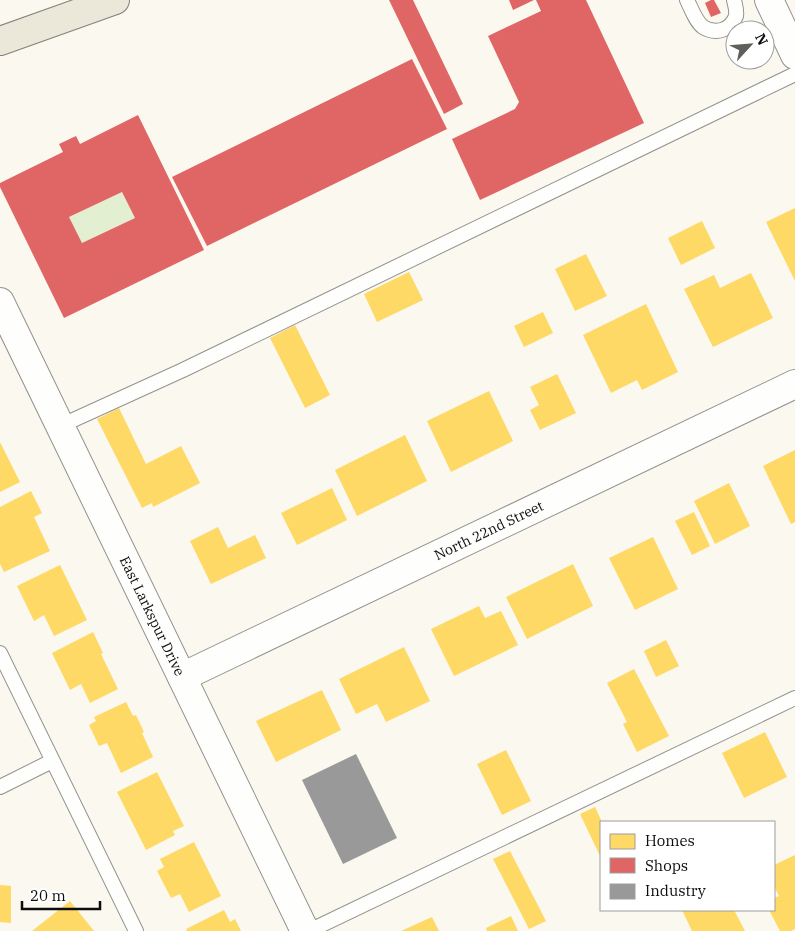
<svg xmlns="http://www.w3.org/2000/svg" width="795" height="931" viewBox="0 0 795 931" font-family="'IBM Plex Serif',serif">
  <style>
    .green { fill: #e2efd0 }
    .homes { fill: #ffd966 }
    .shops { fill: #e06666; fill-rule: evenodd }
    .industry { fill: #999 }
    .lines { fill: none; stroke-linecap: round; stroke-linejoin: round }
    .lane-casing { stroke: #93928e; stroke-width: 16 }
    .street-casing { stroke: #93928e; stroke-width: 30 }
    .primary-casing { stroke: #80807c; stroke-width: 30 }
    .lane { stroke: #fefefd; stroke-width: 14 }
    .street { stroke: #fefefd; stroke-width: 28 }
    .primary { stroke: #ebe7d9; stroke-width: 28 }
    .labels { text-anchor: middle; stroke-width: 5; stroke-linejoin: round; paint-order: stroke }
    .street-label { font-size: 14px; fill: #0c0c0c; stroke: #fff }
  </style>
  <rect width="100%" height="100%" fill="#faf8ef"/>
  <path class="green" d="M 122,192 L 135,218 L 82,243 L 69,217 Z"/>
  <path class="homes" d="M 795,208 L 795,281 L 766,222 Z
    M 702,221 L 715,248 L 681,265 L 668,238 Z
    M 586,254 L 607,296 L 575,311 L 555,269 Z
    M 409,272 L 423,300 L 377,322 L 364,294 Z
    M 751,273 L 773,318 L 713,347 L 684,289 L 714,275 L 720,288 Z
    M 646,304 L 678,372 L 642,390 L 637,380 L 611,393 L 583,335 Z
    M 543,312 L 553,333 L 524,347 L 514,326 Z
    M 295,325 L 330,395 L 305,408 L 270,338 Z
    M 557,374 L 576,413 L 540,430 L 530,410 L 539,405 L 530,387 Z
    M 489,391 L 513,441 L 451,472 L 427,421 Z
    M 119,408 L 146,464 L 181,446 L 200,483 L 153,507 L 152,503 L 142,508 L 97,419 Z
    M 405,435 L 427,481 L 357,516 L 335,470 Z
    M 0,442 L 20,482 L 0,492 Z
    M 795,450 L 795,522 L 791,524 L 763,466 Z
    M 729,483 L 750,526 L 715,544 L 694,501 Z
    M 332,488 L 347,520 L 297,545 L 281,513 Z
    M 31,491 L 42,513 L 34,517 L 50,551 L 4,572 L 0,564 L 0,507 Z
    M 694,512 L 710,546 L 692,555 L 675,521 Z
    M 218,527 L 228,548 L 255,535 L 266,558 L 211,584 L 190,541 Z
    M 653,537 L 678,589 L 635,610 L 609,558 Z
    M 573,564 L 593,606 L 527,639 L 506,597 Z
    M 60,565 L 87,620 L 54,636 L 44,615 L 34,621 L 17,586 Z
    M 479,606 L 485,618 L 501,611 L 518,645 L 454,676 L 431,629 Z
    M 93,632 L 103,653 L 101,654 L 118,689 L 90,703 L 81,684 L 70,690 L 52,653 Z
    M 666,640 L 679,666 L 656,677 L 644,651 Z
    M 404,647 L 430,701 L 386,722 L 377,704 L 356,714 L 339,679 Z
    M 634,669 L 669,736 L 637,752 L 623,724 L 627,722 L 607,683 Z
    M 322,690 L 341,730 L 276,762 L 256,721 Z
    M 126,702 L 133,716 L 136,715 L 144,732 L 142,733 L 153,757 L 121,773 L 107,743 L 99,746 L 89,725 L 96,721 L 94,717 Z
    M 765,732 L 787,777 L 744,798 L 722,753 Z
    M 506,750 L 531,801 L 502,815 L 477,764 Z
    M 157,772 L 184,826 L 173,831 L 175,835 L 146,850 L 117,792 Z
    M 595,807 L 602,822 L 601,858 L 580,814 Z
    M 194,842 L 221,896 L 189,912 L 180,894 L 171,898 L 157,871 L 164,867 L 160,859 Z
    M 510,851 L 546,921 L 529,929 L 493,859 Z
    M 795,855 L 795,929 L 791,931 L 780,931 L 769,910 L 774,910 L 774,898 L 779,896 L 774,886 L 774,865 Z
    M 0,885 L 11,886 L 11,923 L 0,922 Z
    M 70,901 L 94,931 L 32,931 Z
    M 224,910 L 230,922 L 235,919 L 241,931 L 187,931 L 186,929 Z
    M 682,910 L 734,910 L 745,931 L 692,931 Z
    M 511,916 L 518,931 L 487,931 L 486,928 Z
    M 432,917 L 439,931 L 401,931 Z"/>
  <path class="shops" d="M 389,0 L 413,0 L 463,104 L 444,114 Z
    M 509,0 L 534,0 L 513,10 Z
    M 536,0 L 586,0 L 644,123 L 480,200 L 452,139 L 515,109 L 519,102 L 488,36 L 541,11 Z
    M 711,0 L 714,0 L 721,13 L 711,17 L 705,3 Z
    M 412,59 L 447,129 L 207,246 L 172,177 Z
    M 138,115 L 204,250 L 64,318 L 0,187 L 0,183 L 63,152 L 59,144 L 76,136 L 80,144 ZM 122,192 L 135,218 L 82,243 L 69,217 Z"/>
  <path class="industry" d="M 356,754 L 397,838 L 343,864 L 302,780 Z"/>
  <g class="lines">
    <defs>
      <path id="lane" d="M 687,0 C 691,8 696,22 703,27 C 716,35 731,30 736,16 C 737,10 735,5 734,0
        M 60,426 L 183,370 L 795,74
        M 0,653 L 136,931
        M 0,787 L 52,761
        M 309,931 L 795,698"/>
      <g id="street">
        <path d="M 769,0 L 795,55"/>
        <path id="s1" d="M 0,302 L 305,931"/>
        <path id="s2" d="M 182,677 L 795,384"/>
      </g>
      <path id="primary" d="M 0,41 L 115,0"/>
    </defs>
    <use href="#lane" class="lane-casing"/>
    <use href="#street" class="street-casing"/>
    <use href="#primary" class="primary-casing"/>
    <use href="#lane" class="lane"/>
    <use href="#street" class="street"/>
    <use href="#primary" class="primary"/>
  </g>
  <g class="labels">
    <g class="street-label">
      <text dy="5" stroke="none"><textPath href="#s2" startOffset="340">North 22nd Street</textPath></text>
      <text dy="5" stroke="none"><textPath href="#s1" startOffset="349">East Larkspur Drive</textPath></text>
    </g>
  </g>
  <rect x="600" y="821" width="175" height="90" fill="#ffffff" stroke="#9e9e9e"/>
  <rect x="610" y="834" width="25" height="15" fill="#ffd966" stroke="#9e9e9e"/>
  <text x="645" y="846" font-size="15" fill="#0c0c0c">Homes</text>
  <rect x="610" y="858" width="25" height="15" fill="#e06666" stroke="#9e9e9e"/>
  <text x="645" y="871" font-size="15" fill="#0c0c0c">Shops</text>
  <rect x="610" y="884" width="25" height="15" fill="#999999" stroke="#9e9e9e"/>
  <text x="645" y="896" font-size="15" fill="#0c0c0c">Industry</text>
  <g transform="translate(750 45) rotate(64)"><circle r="24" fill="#ffffff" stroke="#9e9e9e"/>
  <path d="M0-4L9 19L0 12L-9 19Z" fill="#5f5f5b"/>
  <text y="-8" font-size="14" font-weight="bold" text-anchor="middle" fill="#0c0c0c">N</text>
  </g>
  <path d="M22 901v8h78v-8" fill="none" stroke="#0c0c0c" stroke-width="2.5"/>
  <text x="30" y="901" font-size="15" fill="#0c0c0c" stroke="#ffffff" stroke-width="4" paint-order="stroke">20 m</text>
</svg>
